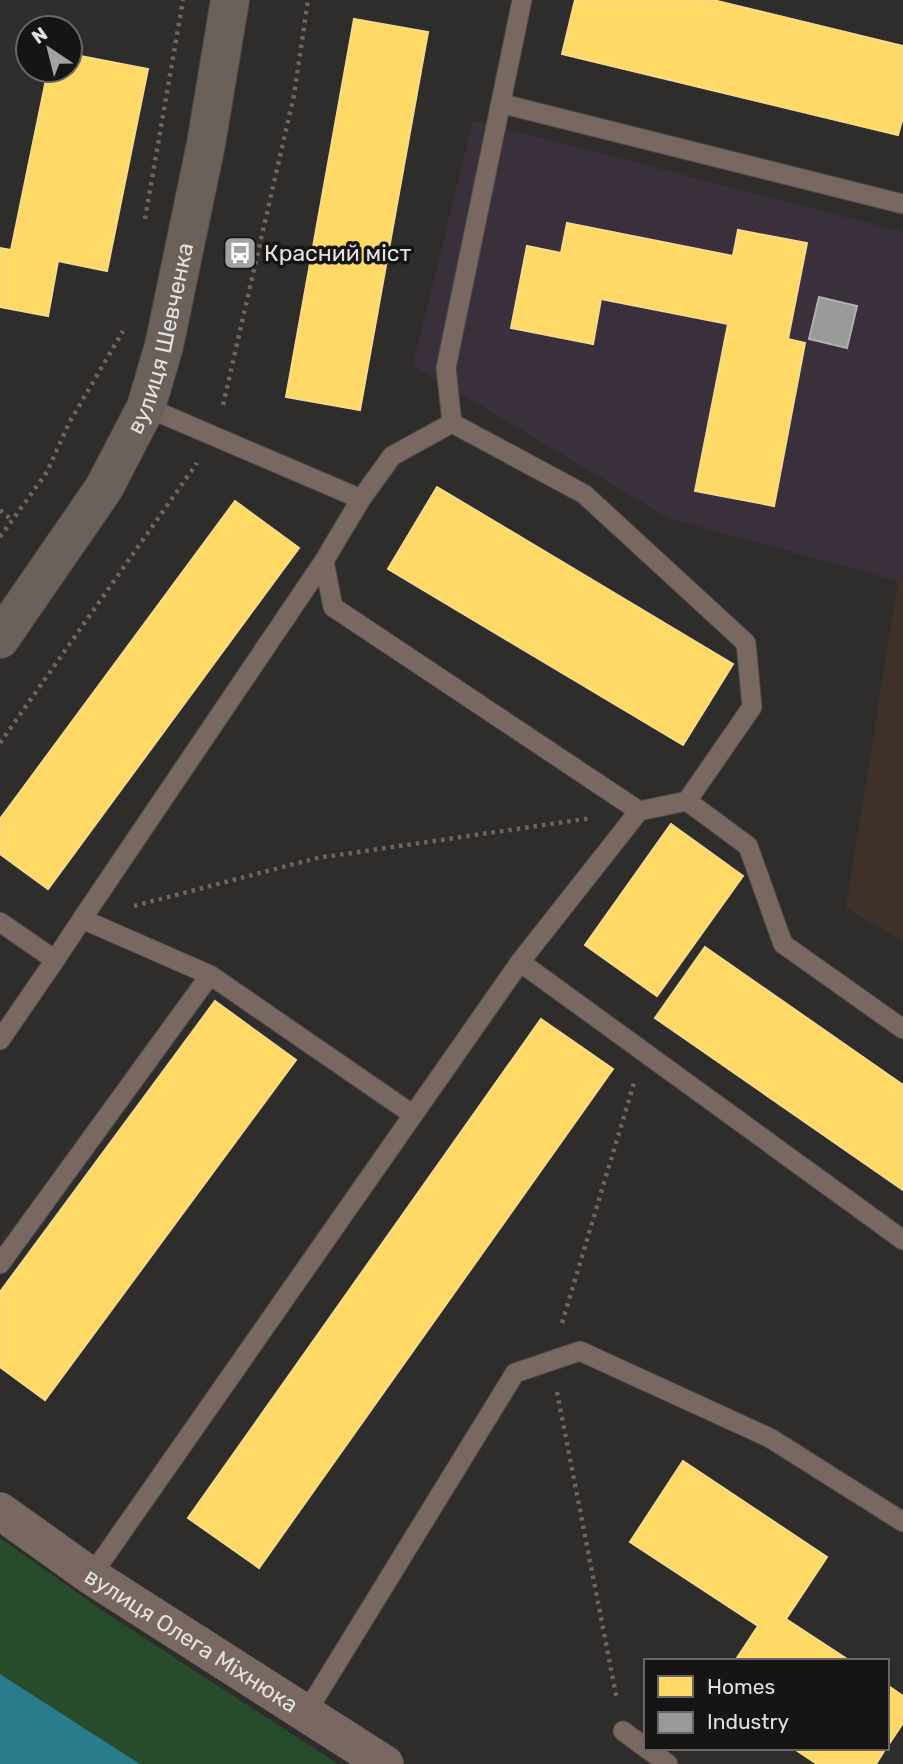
<svg xmlns="http://www.w3.org/2000/svg" width="903" height="1764" viewBox="0 0 903 1764" font-family="Rubik,sans-serif">
  <style>
    .industrial { fill: #39303c }
    .education { fill: #3f3029 }
    .green { fill: #274c2c }
    .water { fill: #297c8b }
    .homes { fill: #ffd966; stroke: #f7db8b; stroke-width: 2 }
    .industry { fill: #999; stroke: #afafae; stroke-width: 2 }
    .lines { fill: none; stroke-linecap: round; stroke-linejoin: round }
    .service-casing { stroke: #4b4a49; stroke-width: 21 }
    .minor-casing { stroke: #4b4a49; stroke-width: 38 }
    .primary-casing { stroke: #4b4a49; stroke-width: 40 }
    .path { stroke: #6e6560; stroke-width: 4.5; stroke-dasharray: 3.5 5; stroke-linecap: butt }
    .service { stroke: #786860; stroke-width: 19 }
    .minor { stroke: #786860; stroke-width: 37 }
    .primary { stroke: #6b615b; stroke-width: 38 }
    .labels { text-anchor: middle; stroke-width: 7; stroke-linejoin: round; paint-order: stroke }
    .poi-label { font-size: 23px; fill: #e3e1e0; stroke: #161514; text-anchor: start }
    .street-label { font-size: 23px; fill: #e3e1e0; stroke: #161514 }
  </style>
  <rect width="100%" height="100%" fill="#2e2d2c"/>
  <path class="industrial" d="M 473,120 L 903,232 L 903,577 L 898,581 L 670,519 L 413,365 Z"/>
  <path class="education" d="M 903,578 L 903,941 L 846,908 L 898,581 Z"/>
  <path class="green" d="M 0,1538 L 106,1613 L 338,1764 L 140,1764 L 0,1674 Z"/>
  <path class="water" d="M 0,1674 L 140,1764 L 0,1764 Z"/>
  <path class="homes" d="M 575,0 L 713,0 L 903,46 L 903,117 L 898,135 L 562,54 Z
    M 354,19 L 428,32 L 360,410 L 286,397 Z
    M 70,54 L 148,69 L 107,271 L 58,261 L 48,316 L 0,307 L 0,248 L 11,250 L 48,70 L 70,70 Z
    M 567,223 L 733,256 L 738,230 L 807,243 L 788,339 L 805,343 L 774,506 L 695,491 L 728,324 L 601,299 L 593,344 L 511,328 L 527,246 L 561,253 Z
    M 437,487 L 733,664 L 683,745 L 388,569 Z
    M 235,501 L 299,548 L 48,889 L 0,854 L 0,819 Z
    M 671,824 L 743,876 L 657,996 L 585,945 Z
    M 705,947 L 903,1085 L 903,1190 L 655,1018 Z
    M 215,1001 L 296,1060 L 45,1400 L 0,1367 L 0,1292 Z
    M 541,1019 L 613,1069 L 259,1568 L 188,1518 Z
    M 683,1461 L 827,1557 L 786,1619 L 850,1661 L 735,1661 L 758,1626 L 630,1542 Z
    M 887,1685 L 903,1696 L 903,1723 L 887,1747 Z
    M 793,1748 L 886,1748 L 876,1764 L 817,1764 Z"/>
  <path class="industry" d="M 819,297 L 857,306 L 847,348 L 809,339 Z"/>
  <g class="lines">
    <defs>
      <path id="service" d="M 503,104 L 903,204
        M 146,407 L 361,499 L 324,561 L 333,607 L 639,811 L 687,801 L 748,846 L 783,944 L 903,1029
        M 452,423 L 584,494 L 746,643 L 752,707 L 687,801
        M 361,499 L 392,456 L 452,423 L 446,368 L 522,0
        M 639,811 L 520,962 L 903,1240
        M 82,919 L 324,561
        M 0,922 L 55,960 L 0,1040
        M 210,975 L 412,1114
        M 0,1264 L 210,975 L 82,919 L 55,960
        M 91,1576 L 520,962
        M 306,1713 L 515,1373 L 580,1351 L 770,1438 L 903,1522
        M 623,1731 L 646,1748
        M 646,1748 L 668,1764"/>
      <g id="minor">
        <path id="s1" d="M 0,1511 L 91,1576 L 385,1764"/>
      </g>
      <g id="primary">
        <path id="s2" d="M 0,639 L 104,488 L 146,407 L 164,346 L 206,144 L 230,0"/>
      </g>
    </defs>
    <use href="#service" class="service-casing"/>
    <use href="#minor" class="minor-casing"/>
    <use href="#primary" class="primary-casing"/>
    <path class="path" d="M 145,219 L 183,0
      M 223,405 L 294,95 L 308,0
      M 0,510 L 12,520
      M 0,537 L 47,472 L 69,423 L 123,331
      M 0,743 L 197,463
      M 134,906 L 317,858 L 592,818
      M 562,1323 L 634,1083
      M 557,1392 L 617,1700"/>
    <use href="#service" class="service"/>
    <use href="#minor" class="minor"/>
    <use href="#primary" class="primary"/>
  </g>
  <defs>
    <symbol id="bus-square" viewBox="-11 -11 22 22"><rect x="-9" y="-9" width="18" height="18" rx="4" fill="#a4a2a1" stroke="#161514"/><path d="M-5-6H5V4H4V6H2V4H-2V6H-4V4H-5ZM-3.5-4V0h7V-4ZM-3.5 1.2v1.5H-2V1.2ZM2 1.2v1.5H3.5V1.2Z" fill="#fff"/></symbol>
  </defs>
  <g fill-rule="evenodd">
    <use href="#bus-square" x="221" y="234" width="38" height="38"/>
  </g>
  <g class="labels">
    <g class="poi-label">
      <text x="264" y="261">Красний міст</text>
    </g>
    <g class="street-label">
      <text dy="8" stroke="none"><textPath href="#s2" startOffset="345">вулиця Шевченка</textPath></text>
      <text dy="8" stroke="none"><textPath href="#s1" startOffset="231">вулиця Олега Міхнюка</textPath></text>
    </g>
  </g>
  <rect x="644" y="1659" width="245" height="91" fill="#161514" stroke="#686766" stroke-width="2"/>
  <rect x="658" y="1676" width="35" height="21" fill="#ffd966" stroke="#686766" stroke-width="2"/>
  <text x="707" y="1694" font-size="21" fill="#e3e1e0">Homes</text>
  <rect x="658" y="1712" width="35" height="21" fill="#999999" stroke="#686766" stroke-width="2"/>
  <text x="707" y="1729" font-size="21" fill="#e3e1e0">Industry</text>
  <g transform="translate(49 49) rotate(325)"><circle r="33" fill="#161514" stroke="#686766" stroke-width="2"/>
  <path d="M0-5L12 26L0 18L-12 26Z" fill="#a4a2a1"/>
  <text y="-10" font-size="19" font-weight="bold" text-anchor="middle" fill="#e3e1e0">N</text>
  </g>
</svg>
